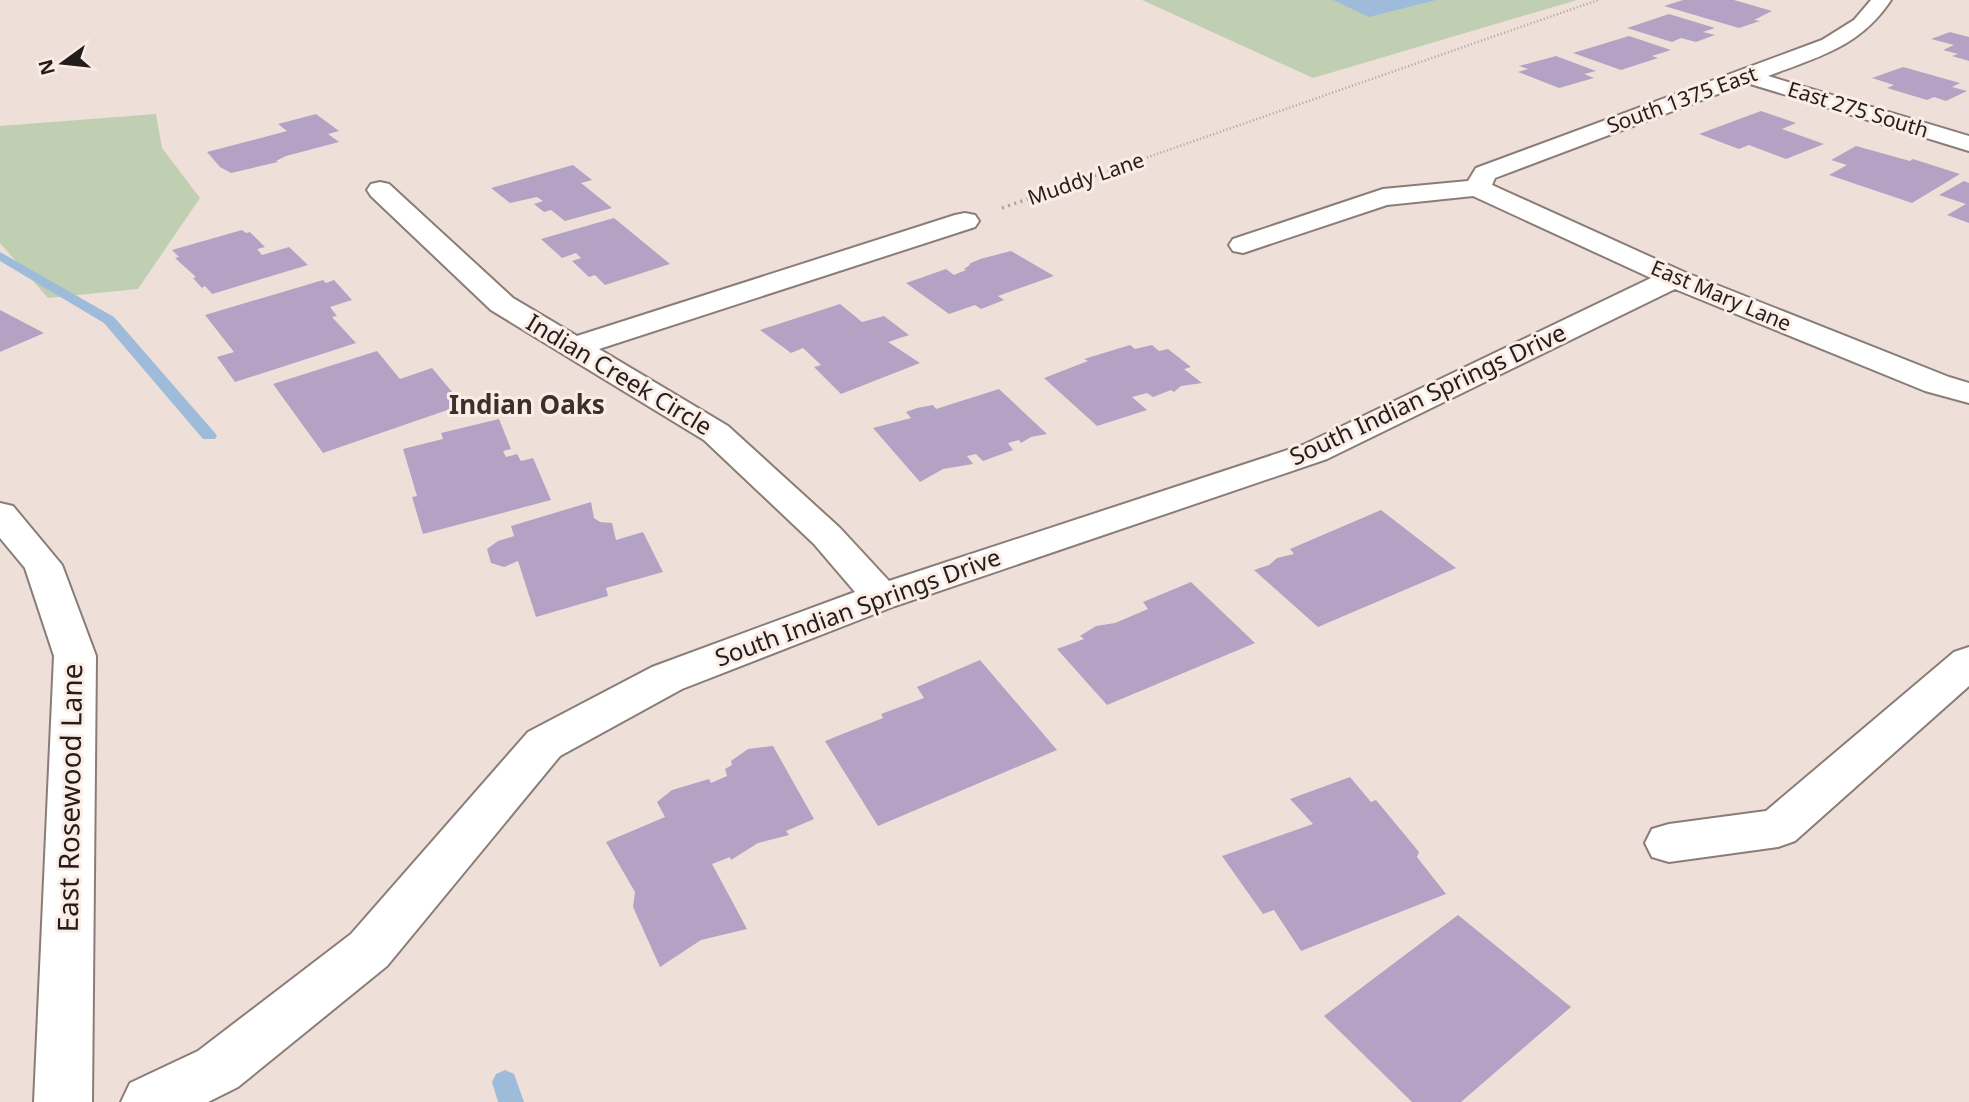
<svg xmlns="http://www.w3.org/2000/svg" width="1969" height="1102" viewBox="0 0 1969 1102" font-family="'Noto Sans',sans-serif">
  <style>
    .green { fill: #c0cfb1 }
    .water { fill: #9ebcd9 }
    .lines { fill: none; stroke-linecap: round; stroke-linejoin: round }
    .stream { fill: #9ebcd9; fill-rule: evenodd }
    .building { fill: #b3a2c4 }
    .minor-casing { stroke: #8a7d77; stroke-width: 4 }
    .path-far1 { stroke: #aca09b; stroke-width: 2.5; stroke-dasharray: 1 2.5; stroke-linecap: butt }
    .path { stroke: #aca09b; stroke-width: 3.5; stroke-dasharray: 2 4.5; stroke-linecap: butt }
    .minor { fill: #fff; fill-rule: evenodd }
    .labels { text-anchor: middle; stroke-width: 6; stroke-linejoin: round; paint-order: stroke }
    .far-street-label { font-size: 21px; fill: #231d1b; stroke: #fbede6 }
    .street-label { font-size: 24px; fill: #231d1b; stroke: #fbede6 }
    .neighbourhood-label { font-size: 26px; font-weight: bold; fill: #3b302b; stroke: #fbede6 }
    .near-street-label { font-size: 28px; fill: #231d1b; stroke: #fbede6 }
  </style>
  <rect width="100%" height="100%" fill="#eee0d9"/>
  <path class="green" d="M 1142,0 L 1577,0 L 1313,78 Z
    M 156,114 L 162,148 L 200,198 L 138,289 L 48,298 L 0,243 L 0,126 Z"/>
  <path class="water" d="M 1333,0 L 1436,0 L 1369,17 Z"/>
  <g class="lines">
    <path class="stream" d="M 0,252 L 114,317 L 215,433 L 217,436 L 215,439 L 203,439 L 104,323 L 0,261 Z
      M 505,1070 L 514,1074 L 524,1102 L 498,1102 L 492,1082 L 496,1074 Z"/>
  </g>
  <path class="building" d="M 1683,0 L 1734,0 L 1772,11 L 1754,20 L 1760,21 L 1739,28 L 1664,6 Z
    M 1669,14 L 1715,28 L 1703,32 L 1715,35 L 1696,42 L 1681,38 L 1672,42 L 1627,28 Z
    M 1950,32 L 1969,37 L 1969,61 L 1952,56 L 1958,54 L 1943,50 L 1954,45 L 1931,39 Z
    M 1629,36 L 1671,50 L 1652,56 L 1658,58 L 1621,70 L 1573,53 Z
    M 1556,56 L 1596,71 L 1584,74 L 1594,78 L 1559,88 L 1518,72 L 1528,69 L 1519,66 Z
    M 1903,67 L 1960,83 L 1952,87 L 1967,91 L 1946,101 L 1934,97 L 1927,100 L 1887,88 L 1894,85 L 1872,78 Z
    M 1761,111 L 1796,123 L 1782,129 L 1824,144 L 1786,159 L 1749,145 L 1739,149 L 1699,134 Z
    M 316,114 L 339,131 L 328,134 L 339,142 L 286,156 L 276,161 L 278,162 L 231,173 L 220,167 L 207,152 L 287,131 L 278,124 Z
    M 1856,146 L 1910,161 L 1913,159 L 1960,174 L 1912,203 L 1829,175 L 1847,165 L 1831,160 Z
    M 573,165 L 592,180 L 581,183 L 612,208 L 565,221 L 551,210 L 544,212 L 534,204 L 543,201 L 537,197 L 510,203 L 491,188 Z
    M 1964,181 L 1969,183 L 1969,223 L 1947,215 L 1966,204 L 1939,195 Z
    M 614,218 L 670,264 L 605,285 L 595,275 L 589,277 L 572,261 L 581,258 L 576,253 L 562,258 L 541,239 Z
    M 242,230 L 246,233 L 250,232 L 265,247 L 257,249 L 262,255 L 289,247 L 308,265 L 212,294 L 205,286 L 202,288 L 193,278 L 196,277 L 175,258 L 179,257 L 172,250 Z
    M 1011,251 L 1054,276 L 998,296 L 1004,300 L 981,309 L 975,305 L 949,314 L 906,283 L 946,269 L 954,275 L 966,270 L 964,269 L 970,265 L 969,264 L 980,259 Z
    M 323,280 L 326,283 L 334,280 L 352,300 L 330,307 L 337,316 L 332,317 L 356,343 L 235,382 L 217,357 L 234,352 L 205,315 Z
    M 840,304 L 862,322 L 884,316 L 909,335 L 888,342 L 920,363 L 841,394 L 814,367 L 821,365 L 803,348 L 791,353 L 760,330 Z
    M 0,310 L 44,333 L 0,352 Z
    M 1130,345 L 1135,349 L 1152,345 L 1159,351 L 1168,349 L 1191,367 L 1184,369 L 1202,383 L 1181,386 L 1174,392 L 1171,390 L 1153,397 L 1147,393 L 1132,397 L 1147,410 L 1097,426 L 1044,378 L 1088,361 L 1084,359 Z
    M 377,351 L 400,379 L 432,368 L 453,393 L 448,395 L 459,406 L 323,453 L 273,384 Z
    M 999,389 L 1047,434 L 1031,437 L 1021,443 L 1019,440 L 1008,443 L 1013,450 L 983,461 L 976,454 L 967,456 L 973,464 L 943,469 L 920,482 L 873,428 L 911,418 L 906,412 L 917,408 L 933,405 L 936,409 Z
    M 499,419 L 511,449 L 503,451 L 506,457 L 517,454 L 521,461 L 533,458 L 551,500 L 423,534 L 412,497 L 417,496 L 403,449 L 443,439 L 441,433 Z
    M 591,502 L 594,518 L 600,522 L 612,523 L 616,540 L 643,532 L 663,572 L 606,588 L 608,596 L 536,617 L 518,561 L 504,567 L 491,563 L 487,549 L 498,541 L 514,536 L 511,526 Z
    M 1381,510 L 1456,568 L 1318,627 L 1254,570 L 1269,565 L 1277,558 L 1294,554 L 1290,549 Z
    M 1191,582 L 1255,643 L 1107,705 L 1057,649 L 1084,639 L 1080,636 L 1096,626 L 1115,623 L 1148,609 L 1143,602 Z
    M 980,660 L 1057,750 L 878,826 L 825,741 L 883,718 L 881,714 L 924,698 L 917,687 Z
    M 773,746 L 814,819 L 786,831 L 789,835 L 758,843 L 731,860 L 730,857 L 712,864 L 747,929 L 701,940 L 660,967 L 633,907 L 635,892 L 606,842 L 665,817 L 657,802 L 672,790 L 709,779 L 711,783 L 727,776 L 725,769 L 732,765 L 731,761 L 748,749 Z
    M 1350,777 L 1371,802 L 1376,800 L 1419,852 L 1417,857 L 1446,894 L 1301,951 L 1274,910 L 1263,914 L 1222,856 L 1313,824 L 1290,799 Z
    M 1458,915 L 1571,1007 L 1461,1102 L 1412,1102 L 1324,1016 Z"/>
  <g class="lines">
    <defs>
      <path id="minor" d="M 1871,0 L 1891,0 C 1860,47 1818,57 1768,76 L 1969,136 L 1969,151 L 1747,83 L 1495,178 L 1492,185 L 1684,272 L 1949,377 L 1969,383 L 1969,403 L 1925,391 L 1675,289 L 1327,459 L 895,606 L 682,689 L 560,756 L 387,966 L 238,1087 L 208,1102 L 121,1102 L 130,1083 L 198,1051 L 351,934 L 528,732 L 652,667 L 855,592 L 814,544 L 704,440 L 491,310 L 371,196 L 367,190 L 371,184 L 380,182 L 389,184 L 513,298 L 577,336 L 955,215 L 965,213 L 975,215 L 979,221 L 975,227 L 599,349 L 728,426 L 840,528 L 889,581 L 1303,445 L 1651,278 L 1473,196 L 1387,205 L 1243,253 L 1233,251 L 1229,245 L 1233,239 L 1383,189 L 1468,181 L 1476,168 L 1822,40 L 1854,20 Z
        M 0,503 L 13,506 L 62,565 L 96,656 L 92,1102 L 34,1102 L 54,656 L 25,568 L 0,538 Z
        M 1969,647 L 1969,686 L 1795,841 L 1778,847 L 1669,862 L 1652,857 L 1645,843 L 1652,829 L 1669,824 L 1766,811 L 1954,652 Z"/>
    </defs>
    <use href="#minor" class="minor-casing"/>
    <path class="path-far1" d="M 1091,177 L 1598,0"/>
    <path class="path" d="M 1002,208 L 1096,175"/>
    <use href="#minor" class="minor"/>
  </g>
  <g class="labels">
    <g class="far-street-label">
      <text transform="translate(1682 100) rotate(-20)" y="7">South 1375 East</text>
      <text transform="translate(1858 110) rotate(17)" y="7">East 275 South</text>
      <text transform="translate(1086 179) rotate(-19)" y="7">Muddy Lane</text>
      <text transform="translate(1721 296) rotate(23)" y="7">East Mary Lane</text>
    </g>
    <g class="street-label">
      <text transform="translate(619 375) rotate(31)" y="8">Indian Creek Circle</text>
      <text transform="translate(1428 395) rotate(-25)" y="8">South Indian Springs Drive</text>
      <text transform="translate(858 608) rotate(-20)" y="8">South Indian Springs Drive</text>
    </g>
    <g class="neighbourhood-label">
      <text x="527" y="414">Indian Oaks</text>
    </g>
    <g class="near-street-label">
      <text transform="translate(70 798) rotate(-89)" y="10">East Rosewood Lane</text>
    </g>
  </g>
  <g transform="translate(63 63) rotate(255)" stroke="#fbede6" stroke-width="5" paint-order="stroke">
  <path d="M0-5L12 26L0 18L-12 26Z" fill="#231d1b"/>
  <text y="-10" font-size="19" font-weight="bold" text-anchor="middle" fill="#231d1b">N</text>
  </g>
</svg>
